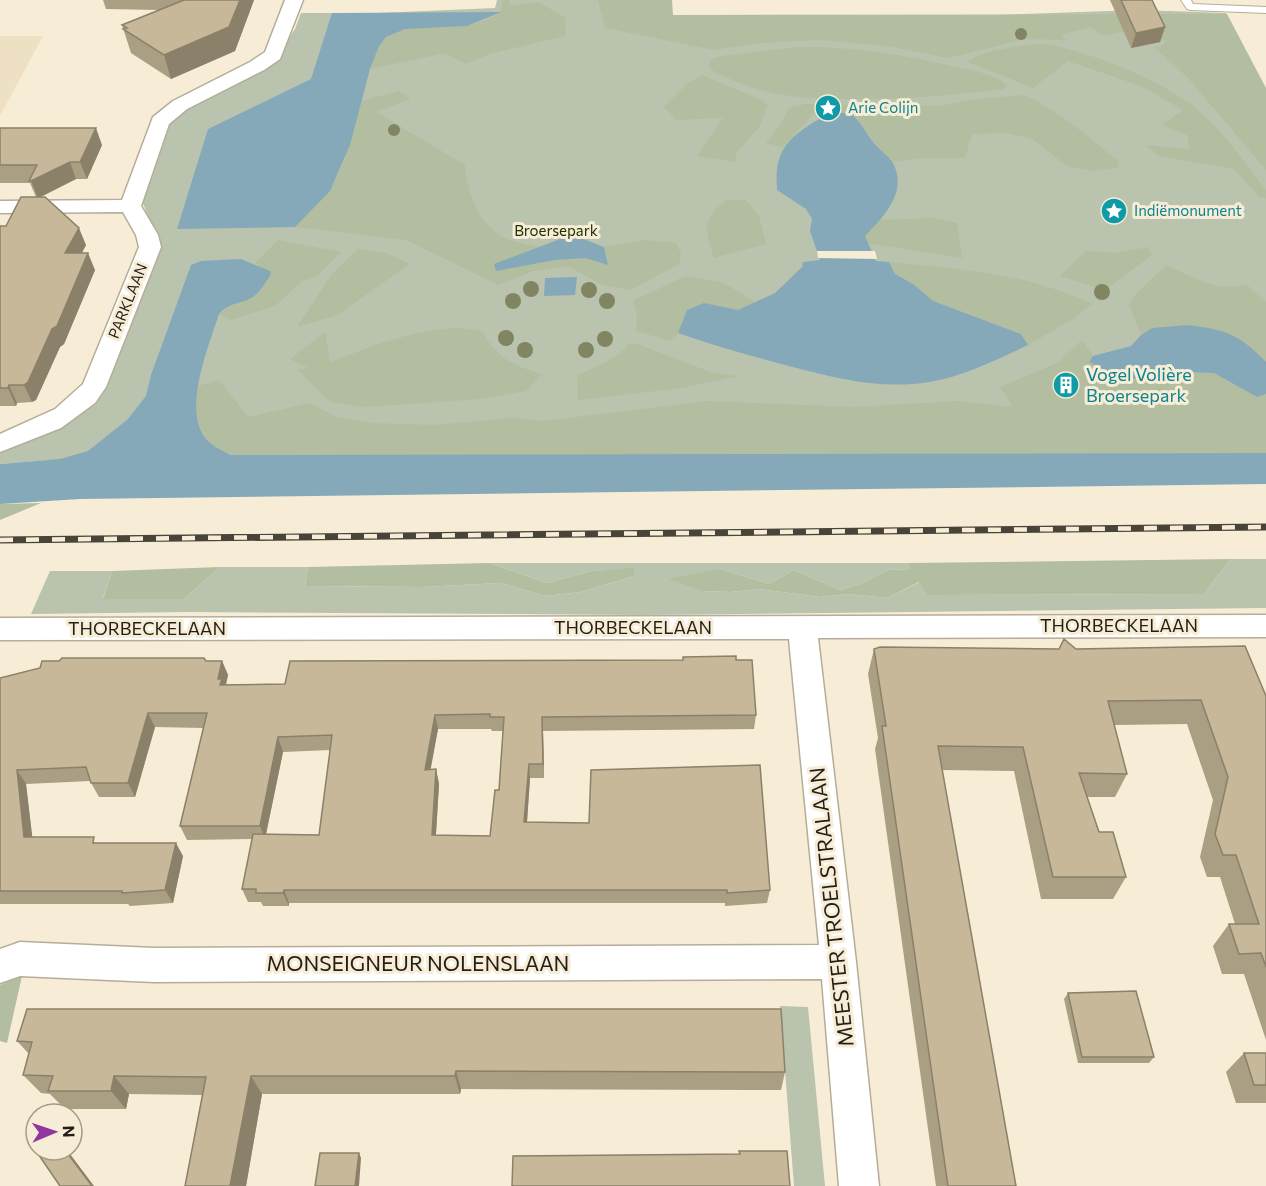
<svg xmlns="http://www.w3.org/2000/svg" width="1266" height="1186" viewBox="0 0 1266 1186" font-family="Commissioner,sans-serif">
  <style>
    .built { fill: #ede0c3 }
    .green { fill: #bac3ad }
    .forest { fill: #b2be9f }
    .water { fill: #85a9b9 }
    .pier { fill: #f7edd7 }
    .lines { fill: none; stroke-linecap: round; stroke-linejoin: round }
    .service-casing { stroke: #b6ad98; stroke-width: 2 }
    .minor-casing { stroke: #b6ad98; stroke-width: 3 }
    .service { fill: #fff; fill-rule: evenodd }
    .minor { fill: #fff; fill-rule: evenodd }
    .rail-casing { stroke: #494439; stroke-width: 7 }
    .rail { stroke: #f7edd7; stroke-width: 4.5; stroke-dasharray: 13; stroke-linecap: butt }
    .tree { fill: #818561 }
    .wall { fill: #aa9e83; fill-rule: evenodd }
    .shaded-wall { fill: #8b816a }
    .building { fill: #c6b898; stroke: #8b816a; stroke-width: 1.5; fill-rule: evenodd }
    .labels { text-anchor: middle; stroke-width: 6; stroke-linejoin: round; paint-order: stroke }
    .far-culture-label { font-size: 15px; fill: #0d838f; stroke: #f7edd7; text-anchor: start }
    .far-park-label { font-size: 15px; fill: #213000; stroke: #f7edd7 }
    .far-street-label { font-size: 15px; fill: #231f17; stroke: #f7edd7 }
    .culture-label { font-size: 18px; fill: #0d838f; stroke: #f7edd7; text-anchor: start }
    .street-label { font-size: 18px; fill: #231f17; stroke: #f7edd7 }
    .near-street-label { font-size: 21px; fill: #231f17; stroke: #f7edd7 }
  </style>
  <rect width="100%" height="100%" fill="#f7edd7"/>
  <path class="built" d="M 0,36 L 43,36 L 0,116 Z"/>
  <path class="green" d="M 497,0 L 644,0 L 645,17 L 936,17 L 1139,10 L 1226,13 L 1266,101 L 1266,462 L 51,460 L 0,464 L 0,449 L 9,449 L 97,403 L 159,246 L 143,203 L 144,197 L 171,117 L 271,63 L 295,29 L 301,13 L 332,13 L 332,15 L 495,8 Z
    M 1230,559 L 1266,559 L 1266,608 L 644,615 L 187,612 L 31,614 L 50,571 L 112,571 L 103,598 L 184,599 L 220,567 L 308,567 L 305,586 L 422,587 L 500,583 L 546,596 L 581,592 L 634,576 L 634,569 L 592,571 L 547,583 L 489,563 L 908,563 L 912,569 L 888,570 L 861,584 L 840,590 L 794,570 L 769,584 L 720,569 L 703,591 L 731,592 L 759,589 L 819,597 L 848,594 L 887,598 L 920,582 L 927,595 L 1204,594 Z
    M 780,1006 L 808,1007 L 825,1186 L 794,1186 Z"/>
  <path class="forest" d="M 503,0 L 510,0 L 510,6 L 538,2 L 566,18 L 565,36 L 489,54 L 466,64 L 445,53 L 370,69 C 374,59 378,43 387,36 C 409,22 442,30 466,26 C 479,24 490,18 501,12 Z
    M 598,0 L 672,0 L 673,15 L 1227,14 L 1266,88 L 1266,170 L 1188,78 L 1154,47 L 1160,47 L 1167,41 L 1136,29 L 1102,36 L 1091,27 L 1061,35 L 1067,40 L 1025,39 L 948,58 L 888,46 L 819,40 L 760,43 L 714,50 L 605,28 Z
    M 1043,44 C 1088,50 1164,81 1198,110 C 1225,133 1245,163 1266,190 L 1266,198 L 1260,198 L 1234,169 L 1159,156 L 1146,145 L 1190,149 L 1187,135 L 1162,125 L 1183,110 L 1141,86 L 1068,61 L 1033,88 L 968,62 C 978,50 1027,45 1043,44 Z
    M 796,47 C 851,46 902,54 956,67 C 972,71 996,73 1007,86 L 1003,89 C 956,95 909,99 861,99 C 815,99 779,99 735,81 C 725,77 715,74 708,66 L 712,59 L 722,56 Z
    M 702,75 L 762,100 L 768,105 L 759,127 L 735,155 L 737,162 L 697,156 L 723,118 L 676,120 L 664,107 L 688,83 Z
    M 399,91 L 411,99 L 376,112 L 465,165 C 468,193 476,219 501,236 C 511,242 527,244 538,247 L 496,271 L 555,260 L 585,258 L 608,265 L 604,247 L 645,240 L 676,243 L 681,254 L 679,264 L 631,290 L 602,285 L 568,266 L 534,271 L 498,285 L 406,240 L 295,227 L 330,190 L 345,159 L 361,101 Z
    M 1025,95 C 1060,112 1089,137 1119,162 L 1117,168 L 1094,171 L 1067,166 L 1032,139 L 1007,133 L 972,134 L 965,158 L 924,158 L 892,162 L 874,143 L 855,115 L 815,112 L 783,147 L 766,143 L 781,123 L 790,107 L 801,106 L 802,104 L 940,106 L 976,99 Z
    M 726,200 L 746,200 L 759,216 L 766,244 L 714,258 C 705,229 701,220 726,200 Z
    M 933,218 L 957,223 L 962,258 L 860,242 L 880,220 Z
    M 278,240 L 341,252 L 316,277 L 302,281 L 275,306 L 230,320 L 219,314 L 234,303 L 259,265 L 255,263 Z
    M 1149,247 L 1152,255 L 1112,285 L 1101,289 L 1060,276 L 1086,251 L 1115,253 Z
    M 358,249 L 387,253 L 410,264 L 337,315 L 297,327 L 332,274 Z
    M 889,262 C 959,269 1028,273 1092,304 L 1073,319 L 1028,345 L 1021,334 L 933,301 L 913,284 L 895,274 Z
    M 1166,265 C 1196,278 1214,292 1247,285 L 1266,302 L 1266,362 L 1246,342 L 1169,328 L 1152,328 L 1141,335 L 1129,305 L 1134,296 Z
    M 685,276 L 722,282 L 755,302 L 738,310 L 705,303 L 687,310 L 678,333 L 670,341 L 636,331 L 637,317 L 633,301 Z
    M 460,328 L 482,331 C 497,359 513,365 542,374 L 526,391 L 482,399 L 366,407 L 330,402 L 298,370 L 308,368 L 290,359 L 325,332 L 330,362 C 373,346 413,329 460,328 Z
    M 1082,340 L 1093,356 L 1089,361 L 1186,372 L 1214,373 L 1257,397 L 1266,394 L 1266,453 L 239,456 C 222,454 200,439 197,420 C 195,410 197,397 198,386 L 219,380 L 248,417 L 310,403 L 336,417 L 372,423 L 434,425 L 512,418 L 543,421 L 708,401 L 854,407 L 958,401 L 1013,407 L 1000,387 L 1057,363 Z
    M 630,343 L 640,345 L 713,373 L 739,376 L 682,388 L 578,400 L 577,375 C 597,367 615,360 630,343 Z
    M 41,503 L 0,520 L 0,504 Z
    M 1230,559 L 1204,594 L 927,595 L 919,582 L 887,598 L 848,594 L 819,597 L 759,589 L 731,592 L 703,591 L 668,579 L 720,569 L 769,584 L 794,570 L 840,590 L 861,584 L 888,570 L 911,569 L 908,563 Z
    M 489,563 L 547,583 L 592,571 L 634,568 L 634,576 L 581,592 L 546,596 L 500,583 L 422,587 L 305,586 L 308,567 Z
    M 220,567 L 184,599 L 103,599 L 112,571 Z
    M 22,976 L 7,1043 L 0,1041 L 0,985 Z"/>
  <path class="water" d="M 501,12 L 467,26 L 405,29 L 386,37 L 379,46 L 370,69 L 350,145 L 330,191 L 295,227 L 177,229 L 208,129 L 311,79 L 332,13 Z
    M 832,113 L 850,113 C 860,120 866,133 873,142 C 879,150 888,155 893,163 C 908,192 884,216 865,236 L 876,261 L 889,262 L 895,274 L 913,284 L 933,301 L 1021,334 L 1028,345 C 996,360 964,376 929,382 C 880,390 835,378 789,366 C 751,356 715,346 678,333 L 687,310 L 704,303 L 738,310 L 775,293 L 802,267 L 803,262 L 820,260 L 810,231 L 812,219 L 806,209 L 777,190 C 775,161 780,145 805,128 C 814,122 820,117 831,116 Z
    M 581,238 L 604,247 L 608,265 L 585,258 L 555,260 L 496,271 L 494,264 L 560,239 Z
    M 241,259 L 270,271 L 271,274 C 266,282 261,291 253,297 C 240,305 231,301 219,314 C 209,345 181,412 207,440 C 214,447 223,451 231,455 L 1266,453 L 1266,484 L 80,499 L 0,504 L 0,464 L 60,459 L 88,451 L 128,419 L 146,396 L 151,375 L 191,265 L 201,261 Z
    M 577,277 L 575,295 L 544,296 L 545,278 Z
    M 1188,325 C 1227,330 1239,334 1266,362 L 1266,394 L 1257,397 L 1214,373 L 1186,372 L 1124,380 L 1089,362 L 1093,356 L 1131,346 L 1141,335 L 1152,328 Z"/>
  <path class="pier" d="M 817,251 L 875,251 L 877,259 L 818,258 Z"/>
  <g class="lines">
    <defs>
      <path id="service" d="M 1181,0 L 1191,0 L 1193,4 L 1266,7 L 1266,13 L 1190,10 L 1187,9 Z"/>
      <path id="minor" d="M 285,0 L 303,0 L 280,59 L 264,70 L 187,109 L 169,124 L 141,206 L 158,235 L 161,247 L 106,387 L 95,403 L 61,428 L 0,452 L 0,434 L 55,409 L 83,384 L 139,247 L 136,235 L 123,212 L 0,213 L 0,201 L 122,200 L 153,117 L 173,101 L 250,62 L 265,52 Z
        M 1266,615 L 1266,637 L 818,638 L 856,962 L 879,1186 L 839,1186 L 822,979 L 154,982 L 20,976 L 0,983 L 0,949 L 20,942 L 154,948 L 819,945 L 789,639 L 0,640 L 0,618 Z"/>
    </defs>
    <use href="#service" class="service-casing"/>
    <use href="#minor" class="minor-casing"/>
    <use href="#service" class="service"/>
    <use href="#minor" class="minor"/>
    <defs>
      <path id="rail" d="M 0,540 L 1266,527"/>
    </defs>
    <use href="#rail" class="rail-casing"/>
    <use href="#rail" class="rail"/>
  </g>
  <g class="tree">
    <circle cx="1021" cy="34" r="6"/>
    <circle cx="394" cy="130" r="6"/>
    <circle cx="531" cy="289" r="8"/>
    <circle cx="589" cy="290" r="8"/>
    <circle cx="1102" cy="292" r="8"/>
    <circle cx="513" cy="301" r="8"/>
    <circle cx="607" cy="301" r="8"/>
    <circle cx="506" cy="338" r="8"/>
    <circle cx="605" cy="339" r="8"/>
    <circle cx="525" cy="350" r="8"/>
    <circle cx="586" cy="350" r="8"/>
  </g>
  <path class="wall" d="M 103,0 L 254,0 L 235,51 L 171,79 L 131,53 L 122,25 L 159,10 L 106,9 Z
    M 1110,0 L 1152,0 L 1165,27 L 1160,42 L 1131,48 Z
    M 0,128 L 102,145 L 87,179 L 76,179 L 41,197 L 86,245 L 82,253 L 95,270 L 64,344 L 60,347 L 36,400 L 32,402 L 17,403 L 16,406 L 0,406 L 0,226 L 6,226 L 36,197 L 30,183 L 0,183 Z
    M 874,649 L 1076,649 L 1266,696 L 1266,1040 L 1244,974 L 1222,974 L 1213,946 L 1229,924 L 1235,924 L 1220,877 L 1207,877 L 1200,857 L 1213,800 L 1187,724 L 1114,725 L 1127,774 L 1115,797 L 1087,797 L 1099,832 L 1126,877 L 1113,899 L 1041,899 L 1014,771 L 942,770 L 1016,1186 L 936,1186 L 875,749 L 878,738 L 868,674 Z
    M 736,660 L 756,715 L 754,729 L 543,731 L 544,778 L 530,778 L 527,822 L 770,890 L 767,903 L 725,906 L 725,903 L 289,903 L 289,906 L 263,906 L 261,902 L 248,902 L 242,889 L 252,839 L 187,840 L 180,826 L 203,728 L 155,727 L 135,797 L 99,797 L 90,781 L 26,784 L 32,837 L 98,843 L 183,856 L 173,903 L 130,906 L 128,904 L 0,904 L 0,678 L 206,661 L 222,661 L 228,675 L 226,685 L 285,684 ZM 438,729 L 491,729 L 492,731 L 503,731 L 499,790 L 490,836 L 436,835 L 439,784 L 436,769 L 430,769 ZM 330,750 L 319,835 L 266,834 L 283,752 Z
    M 1068,993 L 1154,1057 L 1149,1063 L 1078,1063 L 1064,999 Z
    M 17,1041 L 785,1072 L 781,1090 L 461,1089 L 460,1094 L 262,1094 L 246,1186 L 185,1186 L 202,1095 L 129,1094 L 126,1109 L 65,1109 L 50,1094 L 41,1093 L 23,1075 L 29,1054 Z
    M 1244,1053 L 1266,1053 L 1266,1103 L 1236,1103 L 1226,1072 Z"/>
  <path class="shaded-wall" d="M 240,0 L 254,0 L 235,51 L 171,79 L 164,55 Z
    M 1165,27 L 1160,42 L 1131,48 L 1136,33 Z
    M 96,128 L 102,145 L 87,179 L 80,162 Z
    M 70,162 L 76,179 L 38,198 L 31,181 Z
    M 79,228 L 86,245 L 72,270 L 65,253 Z
    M 88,253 L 95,270 L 64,344 L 60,347 L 36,400 L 32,402 L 24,385 Z
    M 9,385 L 17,403 L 16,406 L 8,388 Z
    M 222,661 L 228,675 L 225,688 L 226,699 L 218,679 Z
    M 148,713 L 155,727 L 135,797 L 128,783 Z
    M 435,715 L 438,729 L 428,784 L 425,770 Z
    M 542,717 L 543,731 L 544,778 L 543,764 Z
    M 278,737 L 283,752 L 265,839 L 260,826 Z
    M 529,764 L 530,778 L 526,836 L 524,822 Z
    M 436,769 L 439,784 L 435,849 L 432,835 Z
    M 17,770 L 26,784 L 34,851 L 24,837 Z
    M 176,843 L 183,856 L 173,903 L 165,890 Z
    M 284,890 L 289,903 L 289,906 L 283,893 Z
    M 456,1071 L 461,1089 L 460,1094 L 455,1076 Z
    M 114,1076 L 129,1094 L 126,1109 L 111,1091 Z
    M 251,1076 L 262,1094 L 246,1186 L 230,1186 Z
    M 65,1150 L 67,1150 L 94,1186 L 92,1186 Z
    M 359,1153 L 361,1158 L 359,1186 L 355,1186 Z"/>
  <path class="building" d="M 184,0 L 240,0 L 229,27 L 164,55 L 123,29 L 127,28 L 122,25 Z
    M 1121,0 L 1152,0 L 1165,27 L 1136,33 Z
    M 0,128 L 96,128 L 80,162 L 70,162 L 31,181 L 29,181 L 37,165 L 0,165 Z
    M 21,197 L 45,197 L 79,228 L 65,253 L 88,253 L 57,326 L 52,329 L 28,382 L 24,385 L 9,385 L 8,388 L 0,388 L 0,226 L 6,226 Z
    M 1064,639 L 1076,649 L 1245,646 L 1266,696 L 1266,967 L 1261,953 L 1239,954 L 1229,924 L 1259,924 L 1236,855 L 1223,855 L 1215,834 L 1228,777 L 1201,700 L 1108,701 L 1127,774 L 1079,773 L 1099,832 L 1113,832 L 1126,877 L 1053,877 L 1023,747 L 938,746 L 1016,1186 L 948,1186 L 882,726 L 886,726 L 874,649 L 880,647 L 1059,649 Z
    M 736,656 L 736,660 L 752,660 L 756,715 L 542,717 L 543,764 L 529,764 L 524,822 L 589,823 L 591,770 L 760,765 L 770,890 L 727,893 L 727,890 L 284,890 L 283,893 L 256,893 L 256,889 L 242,889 L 253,834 L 319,835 L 332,735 L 278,737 L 260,826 L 180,826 L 207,713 L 148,713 L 128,783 L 91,783 L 86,767 L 17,770 L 24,837 L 94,837 L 93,843 L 176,843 L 165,890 L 122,893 L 122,891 L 0,891 L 0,678 L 40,668 L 42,661 L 59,661 L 62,658 L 204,658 L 206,661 L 222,661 L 218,679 L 222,679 L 220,685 L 285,684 L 290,661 L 683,660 L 683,657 ZM 490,714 L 490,717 L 504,717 L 499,790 L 495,790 L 490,836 L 432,835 L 436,769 L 425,770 L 435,715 Z
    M 1136,991 L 1154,1057 L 1082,1057 L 1068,993 Z
    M 27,1009 L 781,1009 L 785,1072 L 456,1071 L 455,1076 L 251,1076 L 230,1186 L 185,1186 L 206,1077 L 114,1076 L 111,1091 L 48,1091 L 53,1076 L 23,1075 L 32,1042 L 17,1041 Z
    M 1244,1053 L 1266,1053 L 1266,1085 L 1254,1085 Z
    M 36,1146 L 36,1150 L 65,1150 L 92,1186 L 60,1186 L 34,1148 Z
    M 739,1151 L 787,1151 L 790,1186 L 512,1186 L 513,1156 L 740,1154 Z
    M 320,1153 L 359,1153 L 355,1186 L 315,1186 Z"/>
  <defs>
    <symbol id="sight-disc" viewBox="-11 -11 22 22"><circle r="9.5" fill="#0f9aa8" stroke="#f7edd7"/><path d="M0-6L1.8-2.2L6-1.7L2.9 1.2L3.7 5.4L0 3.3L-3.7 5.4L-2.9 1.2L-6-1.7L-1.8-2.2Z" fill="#fff"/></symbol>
    <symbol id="building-disc" viewBox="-11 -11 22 22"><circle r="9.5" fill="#0f9aa8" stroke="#f7edd7"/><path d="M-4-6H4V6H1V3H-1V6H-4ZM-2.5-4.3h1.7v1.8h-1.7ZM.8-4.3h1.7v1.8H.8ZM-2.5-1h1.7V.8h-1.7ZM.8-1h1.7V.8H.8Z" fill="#fff"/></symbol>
  </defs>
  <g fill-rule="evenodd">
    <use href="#sight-disc" x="813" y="93" width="30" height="30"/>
    <use href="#sight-disc" x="1099" y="196" width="30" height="30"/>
    <use href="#building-disc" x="1051" y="370" width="30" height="30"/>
  </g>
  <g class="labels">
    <g class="far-culture-label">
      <text x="848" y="113">Arie Colijn</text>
      <text x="1134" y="216">Indiëmonument</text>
    </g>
    <g class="far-park-label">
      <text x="556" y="236">Broersepark</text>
    </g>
    <g class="far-street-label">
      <text transform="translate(128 301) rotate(-68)" y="5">PARKLAAN</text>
    </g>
    <g class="culture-label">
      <text x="1086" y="381">Vogel Volière<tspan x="1086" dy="21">Broersepark</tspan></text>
    </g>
    <g class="street-label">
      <text x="1119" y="632">THORBECKELAAN</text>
      <text x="633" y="634">THORBECKELAAN</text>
      <text x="147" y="635">THORBECKELAAN</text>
    </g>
    <g class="near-street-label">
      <text transform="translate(832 907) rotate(-96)" y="7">MEESTER TROELSTRALAAN</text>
      <text x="418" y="971">MONSEIGNEUR NOLENSLAAN</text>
    </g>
  </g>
  <g transform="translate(54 1132) rotate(88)"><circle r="28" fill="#f7edd7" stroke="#a29b8a" stroke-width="1.5"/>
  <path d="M0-4.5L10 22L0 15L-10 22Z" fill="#9036a1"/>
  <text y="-9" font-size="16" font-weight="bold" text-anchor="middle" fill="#231f17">N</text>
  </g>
</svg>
